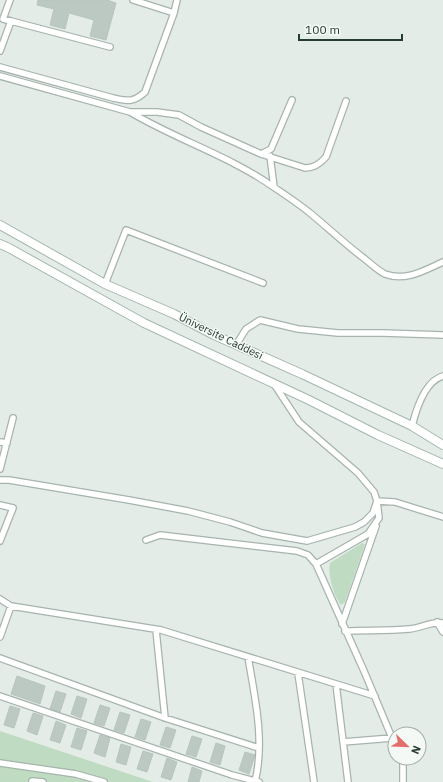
<svg xmlns="http://www.w3.org/2000/svg" width="443" height="782" viewBox="0 0 443 782" font-family="'IBM Plex Sans',sans-serif">
  <style>
    .green { fill: #bfdbc1 }
    .building { fill: #bcc9c2; stroke: #b7c5bc }
    .lines { fill: none; stroke-linecap: round; stroke-linejoin: round }
    .minor-casing { stroke: #a7b4ad; stroke-width: 8 }
    .secondary-casing { stroke: #a3b7ac; stroke-width: 10 }
    .minor { stroke: #fff; stroke-width: 5.5 }
    .secondary { stroke: #fff; stroke-width: 8 }
    .labels { text-anchor: middle; stroke-width: 3; stroke-linejoin: round; paint-order: stroke }
    .street-label { font-size: 11px; fill: #253c31; stroke: #f4f9f6 }
  </style>
  <rect width="100%" height="100%" fill="#e4ece7"/>
  <path class="green" d="M 362,543 L 365,544 L 345,602 L 341,605 C 334,596 327,574 330,563 Z
    M 0,731 L 153,782 L 0,782 Z"/>
  <path class="building" d="M 38,0 L 107,0 L 116,3 L 106,40 L 90,36 L 94,20 L 69,13 L 65,29 L 50,25 L 54,9 L 37,5 Z
    M 17,676 L 45,686 L 40,704 L 11,694 Z
    M 56,691 L 66,694 L 60,712 L 50,709 Z
    M 77,696 L 87,699 L 81,718 L 71,714 Z
    M 100,705 L 110,708 L 104,726 L 94,723 Z
    M 10,706 L 20,709 L 14,728 L 4,725 Z
    M 120,712 L 130,715 L 124,733 L 114,730 Z
    M 33,713 L 43,716 L 37,735 L 27,731 Z
    M 141,719 L 151,722 L 145,740 L 135,737 Z
    M 56,721 L 66,725 L 60,743 L 50,740 Z
    M 166,727 L 176,730 L 170,748 L 160,745 Z
    M 77,728 L 87,731 L 81,750 L 71,747 Z
    M 100,735 L 110,738 L 105,757 L 94,753 Z
    M 192,736 L 202,739 L 196,757 L 186,754 Z
    M 216,743 L 225,746 L 220,765 L 210,762 Z
    M 121,744 L 131,747 L 126,765 L 116,762 Z
    M 143,751 L 153,754 L 147,772 L 137,769 Z
    M 245,752 L 255,755 L 249,774 L 239,770 Z
    M 167,758 L 177,762 L 171,780 L 161,777 Z
    M 192,767 L 202,771 L 199,782 L 188,782 Z"/>
  <g class="lines">
    <defs>
      <path id="minor" d="M 174,13 L 177,0
        M 11,21 L 110,47
        M 0,51 L 11,21 L 3,19 L 10,0
        M 0,67 L 113,98 C 128,101 133,103 145,92 L 174,13 L 133,0
        M 0,76 L 130,112 L 157,112 L 179,115 L 201,127 L 261,154 L 271,149 L 292,100
        M 130,112 C 177,140 230,156 275,188 C 287,196 299,204 310,213 C 327,227 343,242 361,256 C 368,261 378,271 385,274 C 406,282 425,270 443,262
        M 261,154 L 305,168 C 313,168 320,164 326,157 L 346,101
        M 270,156 L 274,187
        M 105,284 L 126,230 L 263,283
        M 236,345 L 246,329 L 260,320 L 298,329 L 338,333 L 383,333 L 443,335
        M 274,384 L 299,422 L 358,473 L 374,492 L 377,501 L 379,518 L 368,534 L 316,564 L 364,671 L 395,745
        M 412,426 C 416,410 425,381 443,376
        M 0,442 L 7,443
        M 0,469 L 13,418
        M 0,480 L 9,480 L 129,500 L 188,511 L 230,522 L 262,533 L 307,541 L 355,527 L 364,522 L 373,513 L 377,501 L 395,502 L 443,517
        M 0,505 L 13,508 L 0,541
        M 146,540 L 160,535 L 297,551 L 308,555 L 316,564
        M 0,599 L 11,606 L 0,637
        M 11,606 L 161,630 L 375,696
        M 437,622 L 443,632
        M 342,624 L 376,526
        M 156,630 L 165,718
        M 345,631 C 366,630 388,631 409,629 C 421,628 432,621 443,623
        M 248,657 C 255,698 265,741 255,782
        M 0,658 L 165,718 L 259,748
        M 298,673 L 314,782
        M 336,684 L 348,782
        M 0,696 L 232,775 L 259,782
        M 343,742 L 392,738
        M 401,758 L 403,763 L 403,782
        M 0,763 L 76,774 L 104,782
        M 32,781 L 43,782"/>
      <path id="secondary" d="M 0,225 L 105,284 L 174,314 L 214,335 L 302,374 L 412,426 L 443,445
        M 0,244 L 9,248 L 144,323 L 309,400 L 378,435 L 443,464"/>
    </defs>
    <use href="#minor" class="minor-casing"/>
    <use href="#secondary" class="secondary-casing"/>
    <use href="#minor" class="minor"/>
    <use href="#secondary" class="secondary"/>
  </g>
  <g class="labels">
    <g class="street-label">
      <text transform="translate(221 336) rotate(26)" y="4">Üniversite Caddesi</text>
    </g>
  </g>
  <g transform="translate(407 746) rotate(113)"><circle r="19" fill="#f4f9f6" stroke="#a1ada7"/>
  <path d="M0-3L7 15L0 10L-7 15Z" fill="#e46f6a"/>
  <text y="-6" font-size="11" font-weight="bold" text-anchor="middle" fill="#253c31">N</text>
  </g>
  <path d="M299 34v6h103v-6" fill="none" stroke="#253c31" stroke-width="2"/>
  <text x="305" y="34" font-size="12" fill="#253c31" stroke="#f4f9f6" stroke-width="3" paint-order="stroke">100 m</text>
</svg>
